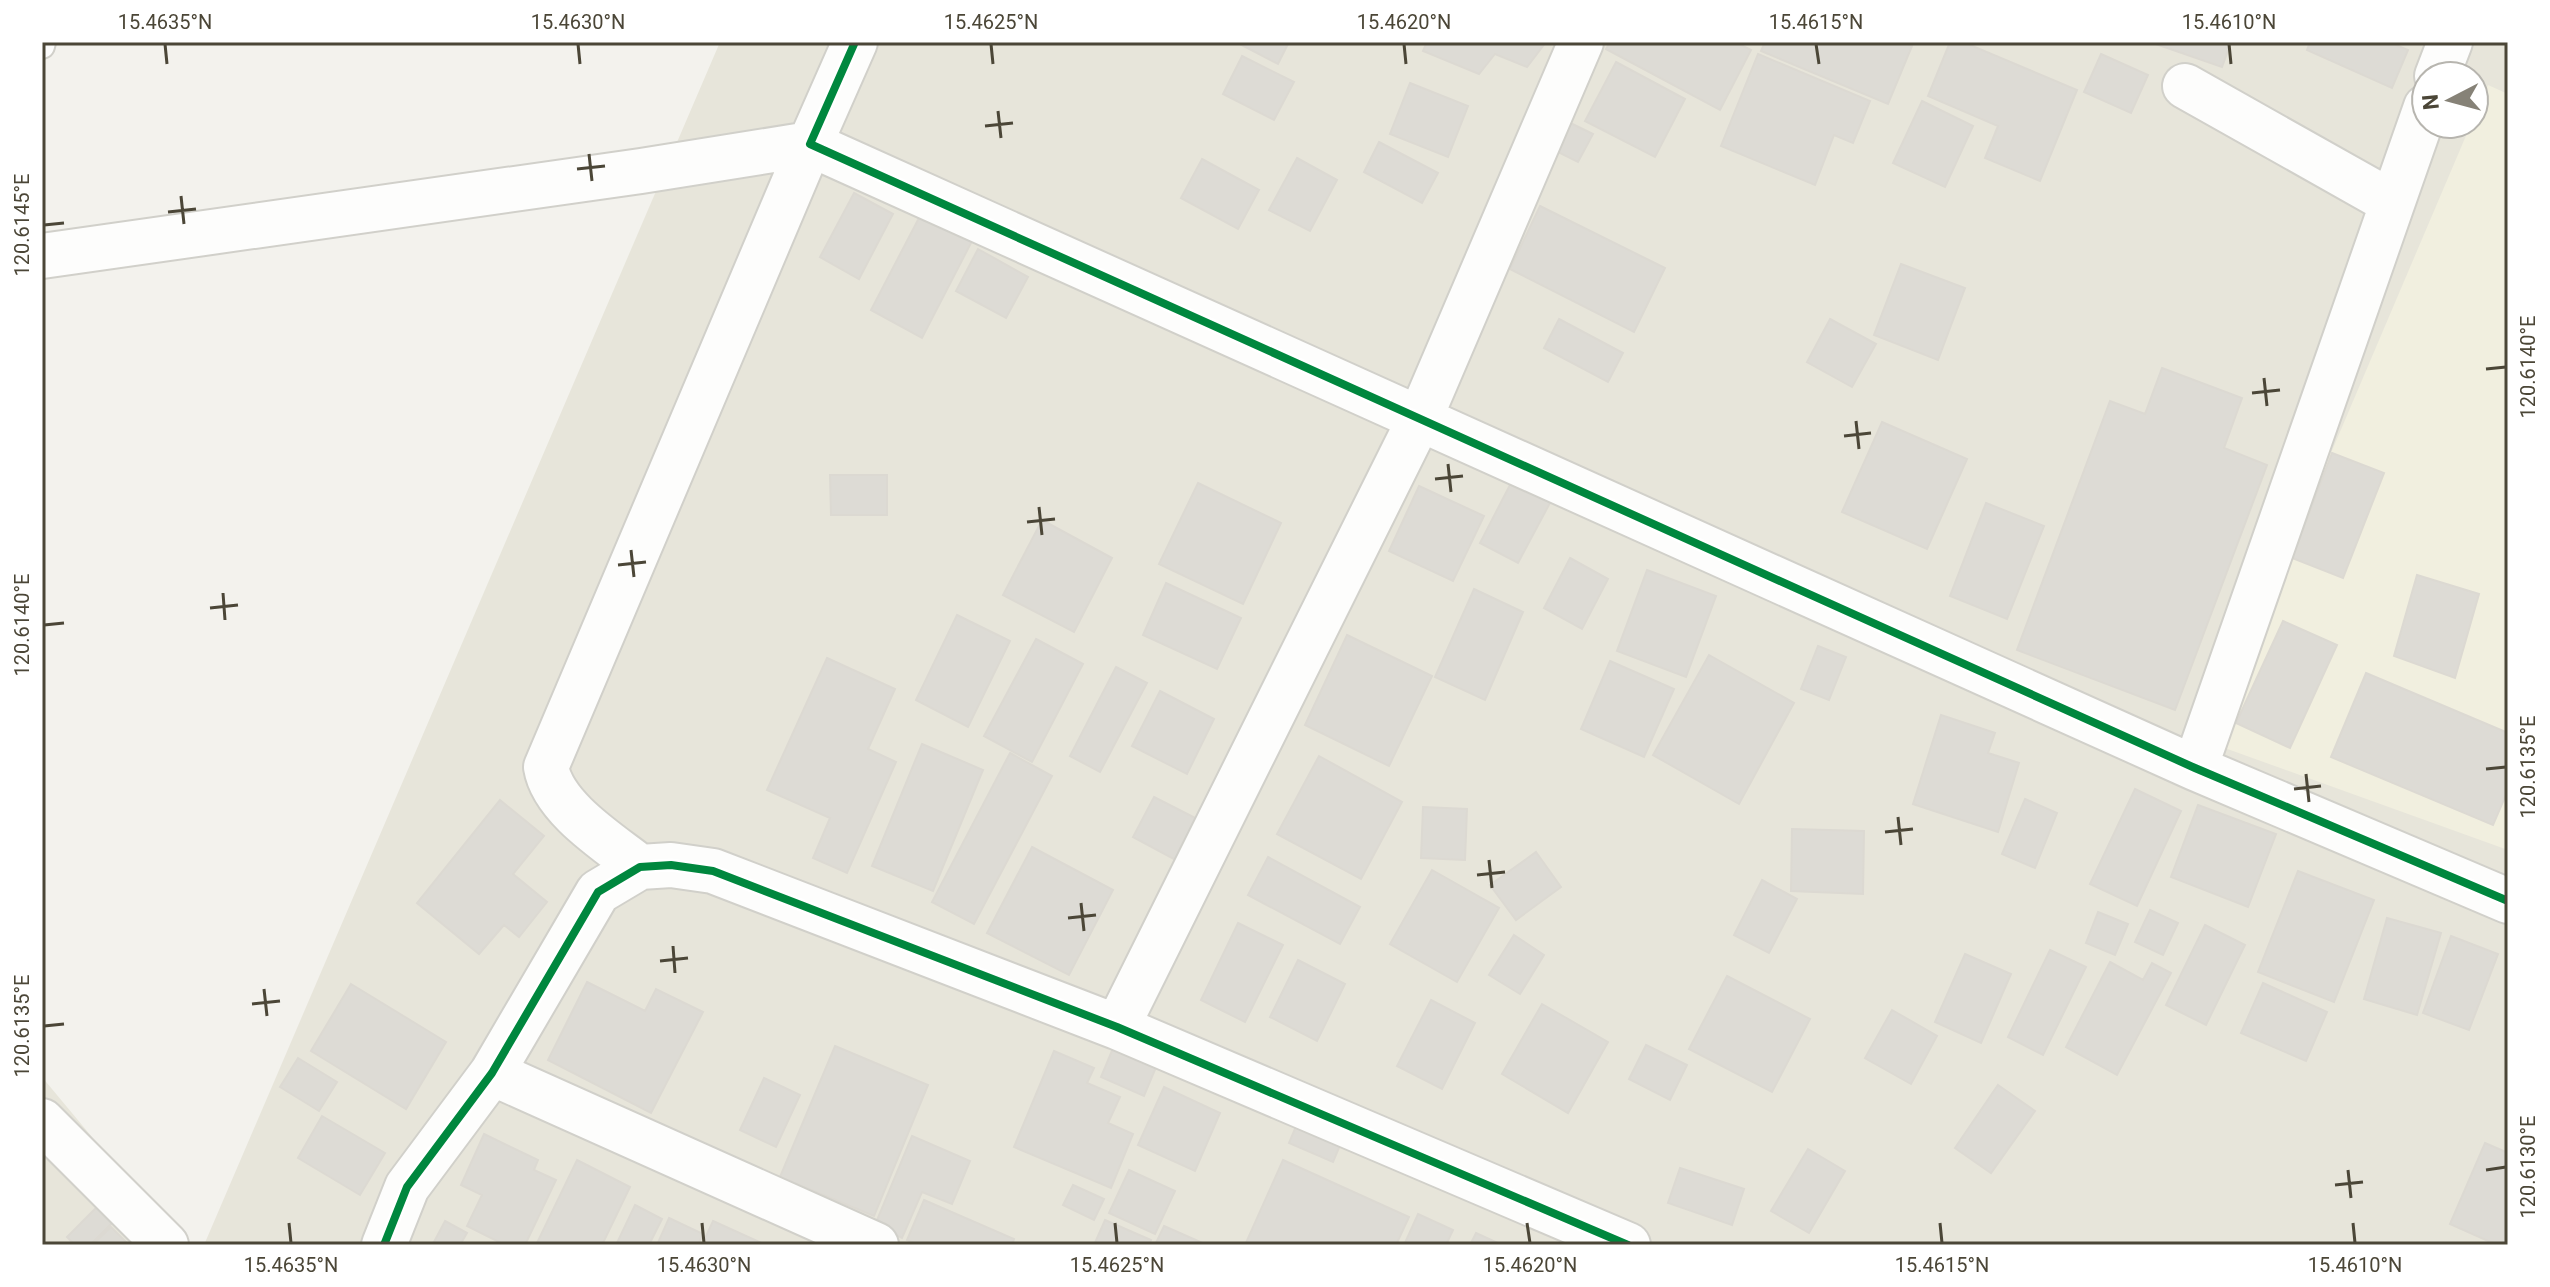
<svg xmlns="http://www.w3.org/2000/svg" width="2550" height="1287" viewBox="0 0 2550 1287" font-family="Roboto,sans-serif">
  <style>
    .residential { fill: #e7e5da; fill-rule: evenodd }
    .education { fill: #f1efdf }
    .building { fill: #dddbd5; stroke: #dcd9d2; stroke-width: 2 }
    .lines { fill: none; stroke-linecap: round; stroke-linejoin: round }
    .service-casing { stroke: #d1d0ca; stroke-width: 28 }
    .minor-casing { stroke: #d1d0ca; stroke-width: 48 }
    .service { stroke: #fdfdfc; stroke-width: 24 }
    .minor { stroke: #fdfdfc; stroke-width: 44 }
    .cycleway-casing { stroke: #fff; stroke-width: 13 }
    .cycleway { stroke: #00873e; stroke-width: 8 }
    .ticks { fill: none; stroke: #4b4637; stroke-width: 3 }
    .neatline { fill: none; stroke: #4b4637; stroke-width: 3 }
    .ticks-label { font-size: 20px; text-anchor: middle; fill: #4b4637 }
  </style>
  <rect width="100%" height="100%" fill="#f3f2ed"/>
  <path class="residential" d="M 720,42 L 2508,42 L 2508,1245 L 204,1245 ZM 2426,76 L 2474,76 L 2474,124 L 2426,124 Z
    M 42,1077 L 182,1245 L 42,1245 Z"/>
  <path class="education" d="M 2488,85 L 2508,94 L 2508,850 L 2208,742 L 2471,124 L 2474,124 L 2474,118 Z"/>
  <path class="building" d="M 1236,42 L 1289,42 L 1278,64 Z
    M 1427,42 L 1546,42 L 1527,67 L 1495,54 L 1479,74 L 1423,51 Z
    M 1610,42 L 1735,42 L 1751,50 L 1720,110 L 1606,49 Z
    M 1765,42 L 1902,42 L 1912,46 L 1888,104 L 1761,51 Z
    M 1950,42 L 1963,42 L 2077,90 L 2040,181 L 1985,158 L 1998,126 L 1928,96 Z
    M 2150,42 L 2231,42 L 2222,67 Z
    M 2310,42 L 2389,42 L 2408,50 L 2392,88 L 2307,50 Z
    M 1758,54 L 1870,101 L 1853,143 L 1834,135 L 1815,185 L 1721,146 Z
    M 2101,54 L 2148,75 L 2131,113 L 2084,92 Z
    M 1242,56 L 1294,82 L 1274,120 L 1223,94 Z
    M 1616,62 L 1685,99 L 1655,157 L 1585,121 Z
    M 1410,83 L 1468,106 L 1448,157 L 1390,134 Z
    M 1922,101 L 1973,126 L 1945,187 L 1893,163 Z
    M 1556,116 L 1593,134 L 1578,162 L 1542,144 Z
    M 1379,142 L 1438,173 L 1422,203 L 1364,172 Z
    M 1297,158 L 1337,180 L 1310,231 L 1269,210 Z
    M 1202,159 L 1259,190 L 1238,229 L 1181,198 Z
    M 854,193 L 893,214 L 859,279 L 820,257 Z
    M 1540,206 L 1665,268 L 1634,332 L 1510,269 Z
    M 921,214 L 972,241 L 922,338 L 871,310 Z
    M 978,249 L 1028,277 L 1006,318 L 956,291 Z
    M 1901,264 L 1965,288 L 1938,360 L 1874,335 Z
    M 1559,319 L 1623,353 L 1608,382 L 1544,348 Z
    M 1830,319 L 1876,344 L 1852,387 L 1807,362 Z
    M 2162,368 L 2242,398 L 2224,448 L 2267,465 L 2175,710 L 2017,650 L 2110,401 L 2145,414 Z
    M 1882,422 L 1967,459 L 1927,549 L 1842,512 Z
    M 2332,453 L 2384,473 L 2343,578 L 2292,558 Z
    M 830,475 L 887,475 L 887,515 L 831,515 Z
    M 1512,481 L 1551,501 L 1518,563 L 1480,543 Z
    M 1198,483 L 1281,523 L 1243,604 L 1159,564 Z
    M 1419,486 L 1484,516 L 1453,581 L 1389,551 Z
    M 1986,503 L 2044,526 L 2007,619 L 1950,596 Z
    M 1042,520 L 1112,558 L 1074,632 L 1003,595 Z
    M 1570,558 L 1608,579 L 1582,629 L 1544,608 Z
    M 1647,570 L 1716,596 L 1686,677 L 1617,651 Z
    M 2417,575 L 2479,594 L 2455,678 L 2394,656 Z
    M 1166,583 L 1241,618 L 1217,669 L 1143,635 Z
    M 1474,589 L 1523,612 L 1485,700 L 1435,677 Z
    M 957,615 L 1010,641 L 968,727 L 916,700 Z
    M 2283,621 L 2337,645 L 2290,748 L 2236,723 Z
    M 1347,635 L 1432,676 L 1389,766 L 1305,725 Z
    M 1036,639 L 1083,664 L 1032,762 L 984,736 Z
    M 1818,646 L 1846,657 L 1829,700 L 1801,689 Z
    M 1709,655 L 1794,703 L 1739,804 L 1653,755 Z
    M 827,658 L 895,689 L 868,749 L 896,762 L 847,873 L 813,858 L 830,818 L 767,790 Z
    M 1610,661 L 1674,689 L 1644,757 L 1581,729 Z
    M 1116,667 L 1147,683 L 1100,772 L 1070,756 Z
    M 2366,673 L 2508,733 L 2508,790 L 2493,825 L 2331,757 Z
    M 1160,691 L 1214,719 L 1187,774 L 1132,746 Z
    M 1941,715 L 1995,733 L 1988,753 L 2019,763 L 1998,832 L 1913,804 Z
    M 922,744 L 983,770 L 933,891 L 872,866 Z
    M 1010,753 L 1052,776 L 974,924 L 932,902 Z
    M 1319,756 L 1402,802 L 1361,879 L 1277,834 Z
    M 2135,789 L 2181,811 L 2137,906 L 2090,884 Z
    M 1154,797 L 1205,823 L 1183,864 L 1133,837 Z
    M 2025,799 L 2057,813 L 2035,868 L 2002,854 Z
    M 500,800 L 544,836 L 513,874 L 547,902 L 519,937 L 504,925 L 479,954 L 417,903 Z
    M 2198,805 L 2276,834 L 2248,907 L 2171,877 Z
    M 1423,807 L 1467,809 L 1465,860 L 1421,858 Z
    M 1792,829 L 1864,831 L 1863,894 L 1791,891 Z
    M 1032,847 L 1113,890 L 1069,975 L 987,933 Z
    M 1536,852 L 1561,887 L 1516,920 L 1490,885 Z
    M 1268,857 L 1360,907 L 1340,944 L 1248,895 Z
    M 1432,870 L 1499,908 L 1457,982 L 1390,944 Z
    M 2298,871 L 2374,900 L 2334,1002 L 2258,972 Z
    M 1762,880 L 1797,899 L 1769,953 L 1734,935 Z
    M 2150,910 L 2178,923 L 2163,955 L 2135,942 Z
    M 2098,912 L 2128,924 L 2115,955 L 2086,943 Z
    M 2387,918 L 2441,933 L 2417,1015 L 2364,999 Z
    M 1238,923 L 1283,945 L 1245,1022 L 1201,1000 Z
    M 2205,925 L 2245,945 L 2206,1025 L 2166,1005 Z
    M 1514,935 L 1544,955 L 1520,994 L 1489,975 Z
    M 2451,936 L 2498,954 L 2469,1030 L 2423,1013 Z
    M 2050,950 L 2086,967 L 2043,1055 L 2008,1037 Z
    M 1965,954 L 2011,974 L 1981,1043 L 1935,1022 Z
    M 1298,960 L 1345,984 L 1317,1041 L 1270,1017 Z
    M 2110,962 L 2143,980 L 2152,963 L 2171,973 L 2117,1075 L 2066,1047 Z
    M 1727,976 L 1810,1019 L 1772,1092 L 1689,1049 Z
    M 587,982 L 645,1011 L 656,989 L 703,1012 L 651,1113 L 548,1060 Z
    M 2263,983 L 2327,1012 L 2306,1061 L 2241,1033 Z
    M 351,984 L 446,1042 L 406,1109 L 311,1051 Z
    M 1431,1000 L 1475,1023 L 1442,1089 L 1397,1066 Z
    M 1542,1004 L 1608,1042 L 1568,1113 L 1502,1074 Z
    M 1892,1010 L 1937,1036 L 1911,1084 L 1865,1058 Z
    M 1116,1041 L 1159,1060 L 1144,1096 L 1101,1077 Z
    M 1646,1045 L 1687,1065 L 1670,1100 L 1629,1079 Z
    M 835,1046 L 928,1085 L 874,1216 L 780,1177 Z
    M 1054,1051 L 1094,1068 L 1087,1083 L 1120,1097 L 1108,1123 L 1133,1134 L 1111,1188 L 1014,1147 Z
    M 298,1058 L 337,1082 L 319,1111 L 280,1087 Z
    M 764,1078 L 800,1095 L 776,1147 L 740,1130 Z
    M 1998,1085 L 2035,1111 L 1991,1173 L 1955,1148 Z
    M 1164,1087 L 1220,1113 L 1195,1171 L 1138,1145 Z
    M 1302,1112 L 1346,1131 L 1333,1162 L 1289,1143 Z
    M 322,1116 L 385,1153 L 360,1195 L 298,1158 Z
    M 484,1134 L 538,1160 L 534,1170 L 556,1180 L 525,1245 L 505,1245 L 467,1226 L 482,1195 L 461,1185 Z
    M 912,1136 L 970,1161 L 952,1204 L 922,1192 L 902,1238 L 875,1225 Z
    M 2485,1143 L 2508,1153 L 2508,1245 L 2497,1245 L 2450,1224 Z
    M 1808,1149 L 1845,1171 L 1809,1233 L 1771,1211 Z
    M 577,1160 L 630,1187 L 602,1245 L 536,1245 Z
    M 1283,1160 L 1409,1217 L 1396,1245 L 1245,1245 Z
    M 1680,1168 L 1744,1189 L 1732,1225 L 1668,1203 Z
    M 1129,1170 L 1175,1191 L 1155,1234 L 1109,1213 Z
    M 1073,1185 L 1104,1199 L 1094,1220 L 1063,1205 Z
    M 924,1200 L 1014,1239 L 1012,1245 L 918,1245 L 907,1240 Z
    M 101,1203 L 117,1218 L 90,1245 L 75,1245 L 67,1237 Z
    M 635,1205 L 662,1219 L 649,1245 L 616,1245 Z
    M 1418,1214 L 1453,1230 L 1446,1245 L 1404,1245 Z
    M 669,1218 L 703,1234 L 698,1245 L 657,1245 Z
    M 1105,1220 L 1151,1240 L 1149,1245 L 1094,1245 Z
    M 445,1221 L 467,1233 L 460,1245 L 439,1245 L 434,1242 Z
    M 713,1221 L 766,1245 L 702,1245 Z
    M 1164,1226 L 1207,1245 L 1155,1245 Z
    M 111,1227 L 127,1243 L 125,1245 L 92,1245 Z
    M 1476,1233 L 1502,1245 L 1470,1245 Z"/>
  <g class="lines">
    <defs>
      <path id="service" d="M 42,46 L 43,42"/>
      <path id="minor" d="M 855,42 L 810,144 L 2195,768 L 2508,901
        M 2437,76 L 2450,42
        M 2185,86 L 2391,202
        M 42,256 L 641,171 L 810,144
        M 2195,768 L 2426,107
        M 640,867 C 608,842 553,808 546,767 L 810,144
        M 1117,1027 L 1420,418 L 1581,42
        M 492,1073 L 876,1245
        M 42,1121 L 166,1245
        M 384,1245 L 407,1187 L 492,1073 L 598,892 L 640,867 L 671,865 L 713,871 L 1117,1027 L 1628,1245"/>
    </defs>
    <use href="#service" class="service-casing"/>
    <use href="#minor" class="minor-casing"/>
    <use href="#service" class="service"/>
    <use href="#minor" class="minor"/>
    <defs>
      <path id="cycleway" d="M 855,42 L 810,144 L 2195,768 L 2508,901
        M 384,1245 L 407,1187 L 492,1073 L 598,892 L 640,867 L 671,865 L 713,871 L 1117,1027 L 1628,1245"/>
    </defs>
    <use href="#cycleway" class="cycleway-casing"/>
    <use href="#cycleway" class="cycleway"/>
  </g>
  <path class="ticks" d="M 165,44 L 167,64M 578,44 L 580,64M 991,44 L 993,64M 1404,44 L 1406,64M 1816,44 L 1819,64M 2229,44 L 2231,64M 998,111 L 1001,138M 985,126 L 1013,123M 589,154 L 592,181M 577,169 L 605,166M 181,196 L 184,224M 168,212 L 196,209M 44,225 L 64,223M 2486,369 L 2506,367M 2264,378 L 2267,406M 2252,393 L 2280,390M 1856,421 L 1859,449M 1844,436 L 1871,433M 1448,464 L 1451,492M 1435,479 L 1463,476M 1039,507 L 1042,535M 1027,522 L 1055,519M 631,550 L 634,577M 618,565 L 646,562M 223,593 L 225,620M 210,608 L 238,605M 44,625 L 64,623M 2486,769 L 2506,767M 2306,774 L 2309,802M 2294,789 L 2321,786M 1898,817 L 1901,845M 1885,832 L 1913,829M 1489,860 L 1492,888M 1477,875 L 1505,872M 1081,903 L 1084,931M 1068,918 L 1096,915M 673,946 L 675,973M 660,961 L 688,958M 264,989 L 267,1016M 252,1004 L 280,1001M 44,1026 L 64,1024M 2348,1170 L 2351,1198M 2486,1170 L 2506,1167M 2335,1185 L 2363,1182M 289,1223 L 291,1243M 702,1223 L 704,1243M 1115,1223 L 1117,1243M 1527,1223 L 1530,1243M 1940,1223 L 1942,1243M 2353,1223 L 2355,1243"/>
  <rect width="2550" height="1287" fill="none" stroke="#ffffff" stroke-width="88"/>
  <g transform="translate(2450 100) rotate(264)"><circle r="38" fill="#ffffff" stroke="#b7b5af" stroke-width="2"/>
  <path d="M0-6L14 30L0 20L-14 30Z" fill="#868277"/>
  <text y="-12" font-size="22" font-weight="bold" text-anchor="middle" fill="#4b4637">N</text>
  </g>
  <rect x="44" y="44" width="2462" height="1199" class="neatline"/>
  <g class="ticks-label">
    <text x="165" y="29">15.4635°N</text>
    <text x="578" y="29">15.4630°N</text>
    <text x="991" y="29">15.4625°N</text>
    <text x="1404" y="29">15.4620°N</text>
    <text x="1816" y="29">15.4615°N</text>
    <text x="2229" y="29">15.4610°N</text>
    <text transform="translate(22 225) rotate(-90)" y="7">120.6145°E</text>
    <text transform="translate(2528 367) rotate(-90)" y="7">120.6140°E</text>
    <text transform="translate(22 625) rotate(-90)" y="7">120.6140°E</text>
    <text transform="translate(2528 767) rotate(-90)" y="7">120.6135°E</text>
    <text transform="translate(22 1026) rotate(-90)" y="7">120.6135°E</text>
    <text transform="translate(2528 1167) rotate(-90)" y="7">120.6130°E</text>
    <text x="291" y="1272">15.4635°N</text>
    <text x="704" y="1272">15.4630°N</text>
    <text x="1117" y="1272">15.4625°N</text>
    <text x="1530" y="1272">15.4620°N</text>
    <text x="1942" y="1272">15.4615°N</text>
    <text x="2355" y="1272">15.4610°N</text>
  </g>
</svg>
